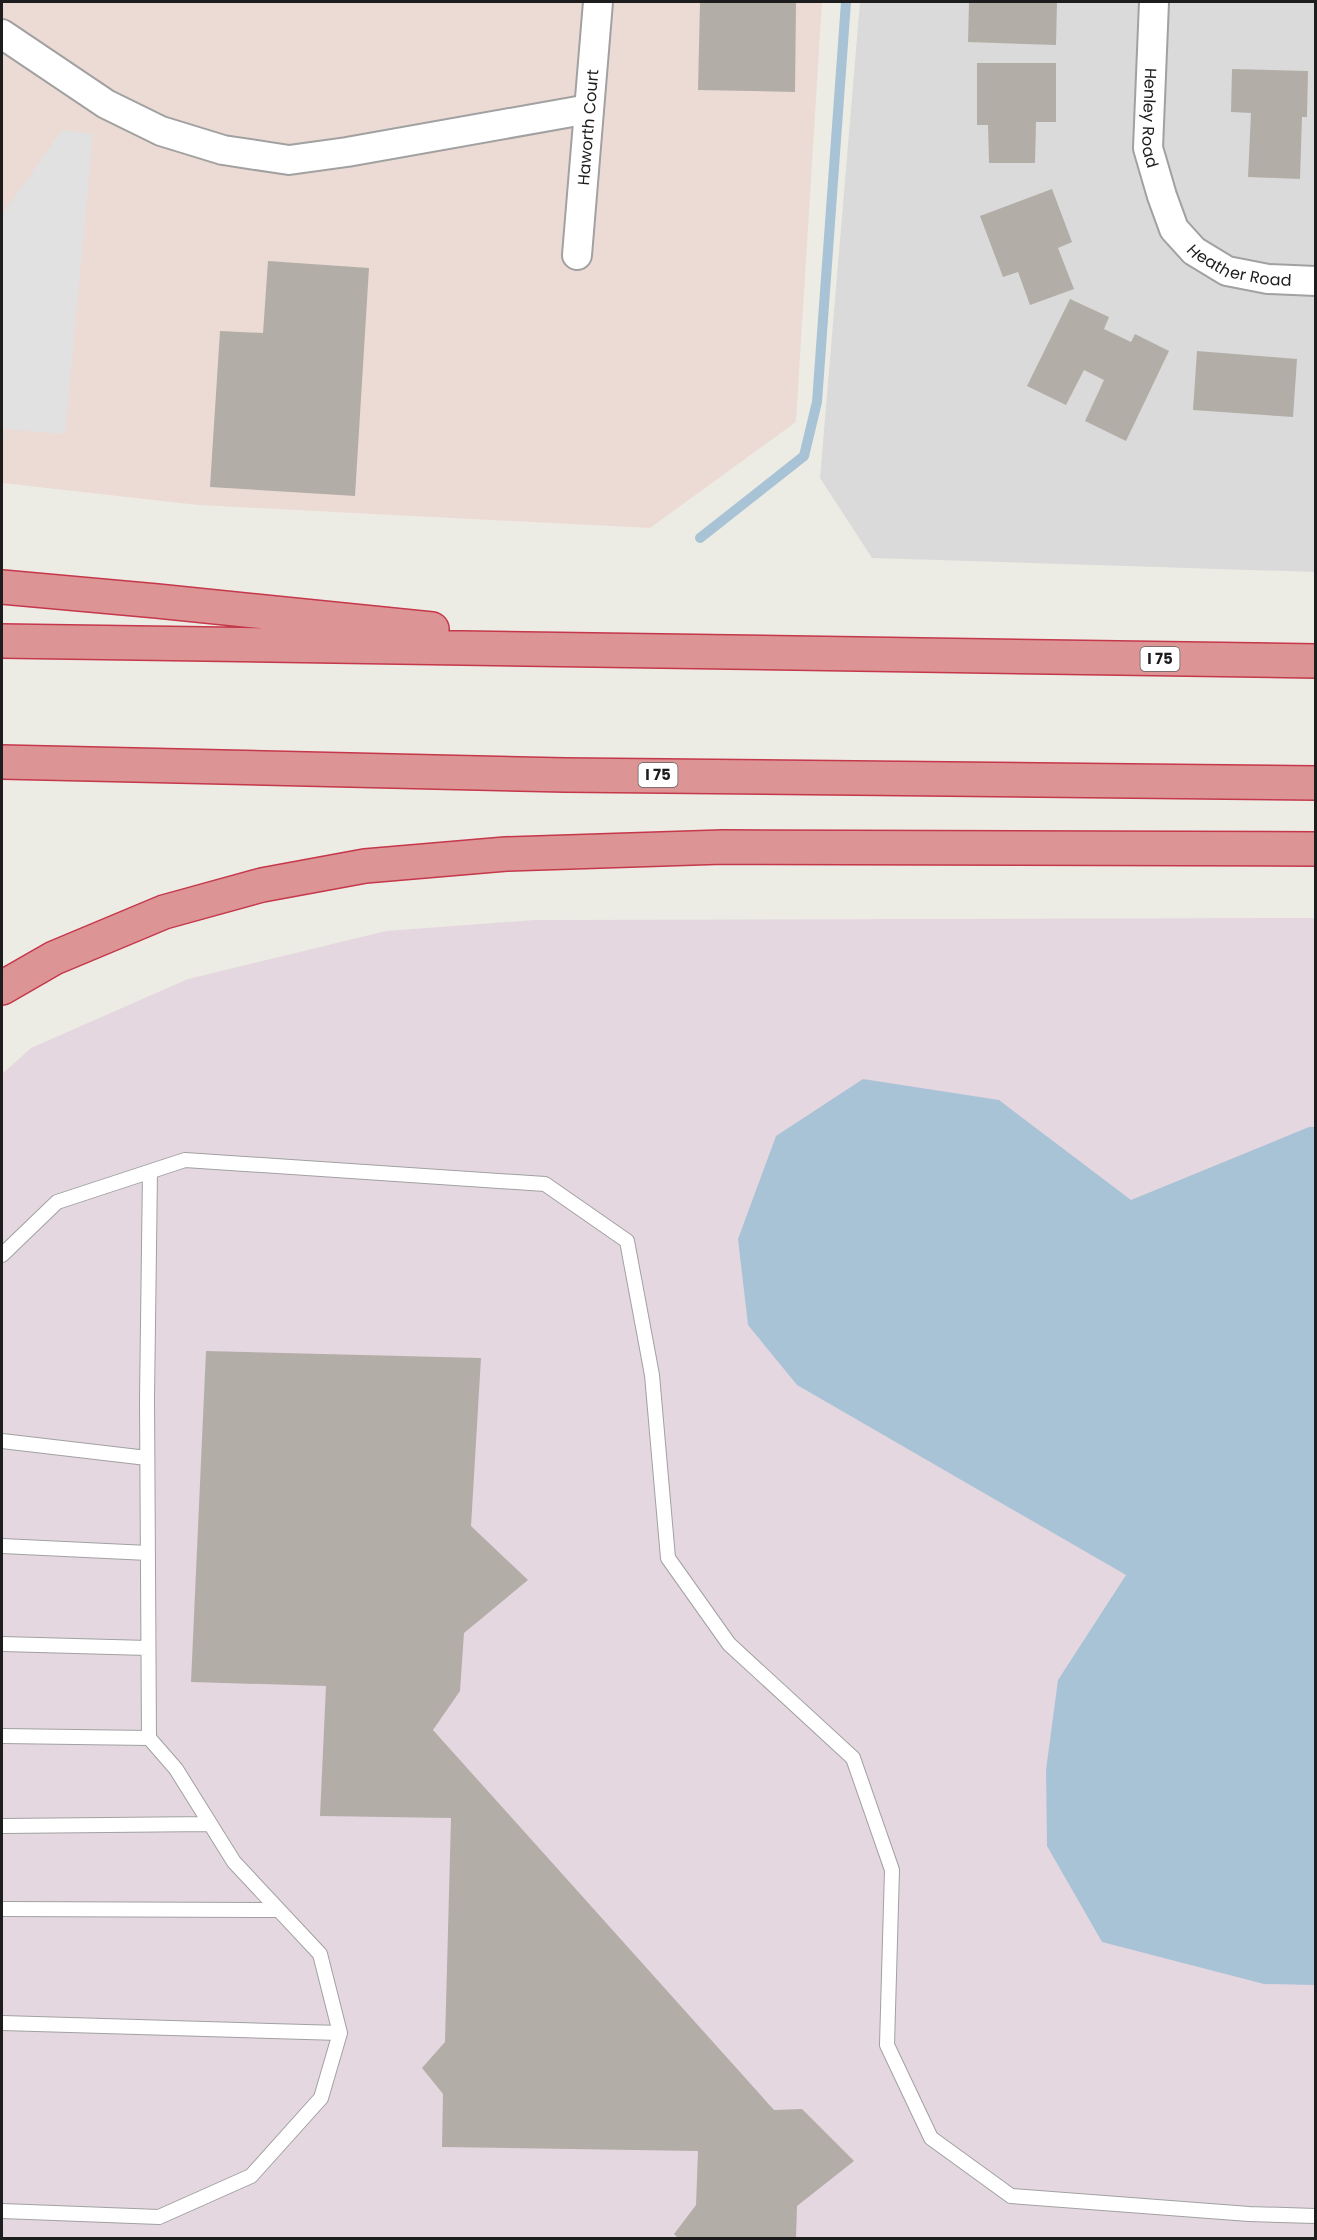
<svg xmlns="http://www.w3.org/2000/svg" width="1317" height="2240" viewBox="0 0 1317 2240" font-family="Poppins,sans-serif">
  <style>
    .residential { fill: #dbdada }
    .commercial { fill: #ecdbd5 }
    .industrial { fill: #e5d7e0 }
    .parking { fill: #e1e1e1 }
    .water { fill: #a9c3d6 }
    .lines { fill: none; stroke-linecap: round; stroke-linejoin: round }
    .stream { stroke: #a9c3d6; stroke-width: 10 }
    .building { fill: #b2aea7 }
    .lane-casing { stroke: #a1a1a1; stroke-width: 16 }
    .street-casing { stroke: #a1a1a1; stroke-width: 32 }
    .highway-casing { stroke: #c5374a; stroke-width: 36 }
    .lane { stroke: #fff; stroke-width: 14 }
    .street { stroke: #fff; stroke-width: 28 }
    .highway { stroke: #dc9594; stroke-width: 33 }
    .labels { text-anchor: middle; stroke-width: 6; stroke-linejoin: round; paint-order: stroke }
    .shield { fill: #fff; stroke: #616161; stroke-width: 1.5 }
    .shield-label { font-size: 15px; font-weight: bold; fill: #1d1d1d }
    .street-label { font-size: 16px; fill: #1d1d1d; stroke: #fff }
  </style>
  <rect width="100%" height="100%" fill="#edece4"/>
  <path class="residential" d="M 860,2 L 1315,2 L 1315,572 L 872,558 L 820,478 Z"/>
  <path class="commercial" d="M 2,2 L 822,2 L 796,422 L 650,528 L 198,505 L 2,483 Z"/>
  <path class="industrial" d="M 1315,918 L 1315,2238 L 2,2238 L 2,1074 L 31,1048 L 188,979 L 386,931 L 534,920 Z"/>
  <path class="parking" d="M 62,130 L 93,134 L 65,434 L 2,429 L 2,215 Z"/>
  <path class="water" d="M 863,1079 L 999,1100 L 1131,1200 L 1309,1127 L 1315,1127 L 1315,1985 L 1264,1984 L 1102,1942 L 1047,1846 L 1046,1770 L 1058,1680 L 1126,1575 L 797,1385 L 748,1325 L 738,1239 L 776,1136 Z"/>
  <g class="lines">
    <path class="stream" d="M 700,538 L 804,456 L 817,402 L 846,2"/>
  </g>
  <path class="building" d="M 700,2 L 796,2 L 795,92 L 698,90 Z
    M 969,2 L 1057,2 L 1056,45 L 968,42 Z
    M 977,63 L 1056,63 L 1056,122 L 1036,122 L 1035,163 L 989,163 L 988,125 L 977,125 Z
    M 1232,69 L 1308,71 L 1307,117 L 1302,117 L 1300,179 L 1248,177 L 1251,113 L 1231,112 Z
    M 1052,189 L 1072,242 L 1058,248 L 1074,289 L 1030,305 L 1018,272 L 1003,277 L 980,216 Z
    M 268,261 L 369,268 L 355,496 L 210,487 L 220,331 L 263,333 Z
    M 1070,299 L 1109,317 L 1104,329 L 1131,342 L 1135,334 L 1169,351 L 1126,441 L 1085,421 L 1104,380 L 1084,370 L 1066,405 L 1027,386 Z
    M 1197,351 L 1297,359 L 1293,417 L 1193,410 Z
    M 206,1351 L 481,1358 L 471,1526 L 528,1580 L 464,1633 L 460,1691 L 433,1730 L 774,2110 L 802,2109 L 854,2161 L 797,2206 L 796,2238 L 678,2238 L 674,2234 L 696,2205 L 698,2151 L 442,2147 L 443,2094 L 422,2068 L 445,2042 L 451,1818 L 320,1816 L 326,1686 L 191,1682 Z"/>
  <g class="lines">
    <defs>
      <path id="lane" d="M 2,1255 L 57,1202 L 185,1160 L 545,1184 L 627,1241 L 652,1375 L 668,1558 L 729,1644 L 853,1758 L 892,1870 L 887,2045 L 931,2138 L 1011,2196 L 1249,2214 L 1316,2216
        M 2,1441 L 147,1458
        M 2,1546 L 148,1553
        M 2,1644 L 148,1648
        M 2,1736 L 149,1738
        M 2,1826 L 210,1824
        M 2,1909 L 278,1910
        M 2,2023 L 340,2033
        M 2,2211 L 159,2217 L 251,2176 L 321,2098 L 340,2033 L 320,1954 L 234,1862 L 176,1769 L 149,1738 L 147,1399 L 150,1172"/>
      <g id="street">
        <path id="s1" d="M 1154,2 L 1148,148 L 1162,196 L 1174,229 L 1194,251 L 1227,271 L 1268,279 L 1316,281"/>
        <path d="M 2,34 L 106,104 L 161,131 L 223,150 L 289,160 L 347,152 L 589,109"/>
        <path id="s2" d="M 577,255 L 598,2"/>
      </g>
      <path id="highway" d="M 2,587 L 157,601 L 432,629
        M 2,641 L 1316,661
        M 2,762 L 565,775 L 1316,783
        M 2,988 L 54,958 L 164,912 L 262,885 L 365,866 L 506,854 L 723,847 L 1316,849"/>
    </defs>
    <use href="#lane" class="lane-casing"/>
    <use href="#street" class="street-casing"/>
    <use href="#highway" class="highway-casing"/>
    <use href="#lane" class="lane"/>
    <use href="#street" class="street"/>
    <use href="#highway" class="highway"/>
  </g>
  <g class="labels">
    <g class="shield">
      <rect x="1140.5" y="647" width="39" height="24" rx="4.5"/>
      <rect x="638.5" y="763" width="39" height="24" rx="4.5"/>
    </g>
    <g class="shield-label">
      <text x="1160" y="664">I 75</text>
      <text x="658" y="780">I 75</text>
    </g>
    <g class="street-label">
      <text dy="6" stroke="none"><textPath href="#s1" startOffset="116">Henley Road</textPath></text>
      <text dy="6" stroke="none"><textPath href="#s2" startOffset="128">Haworth Court</textPath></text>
      <text dy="6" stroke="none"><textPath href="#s1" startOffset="310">Heather Road</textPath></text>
    </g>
  </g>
  <rect width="1317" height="2240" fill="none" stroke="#1d1d1d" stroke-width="6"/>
</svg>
